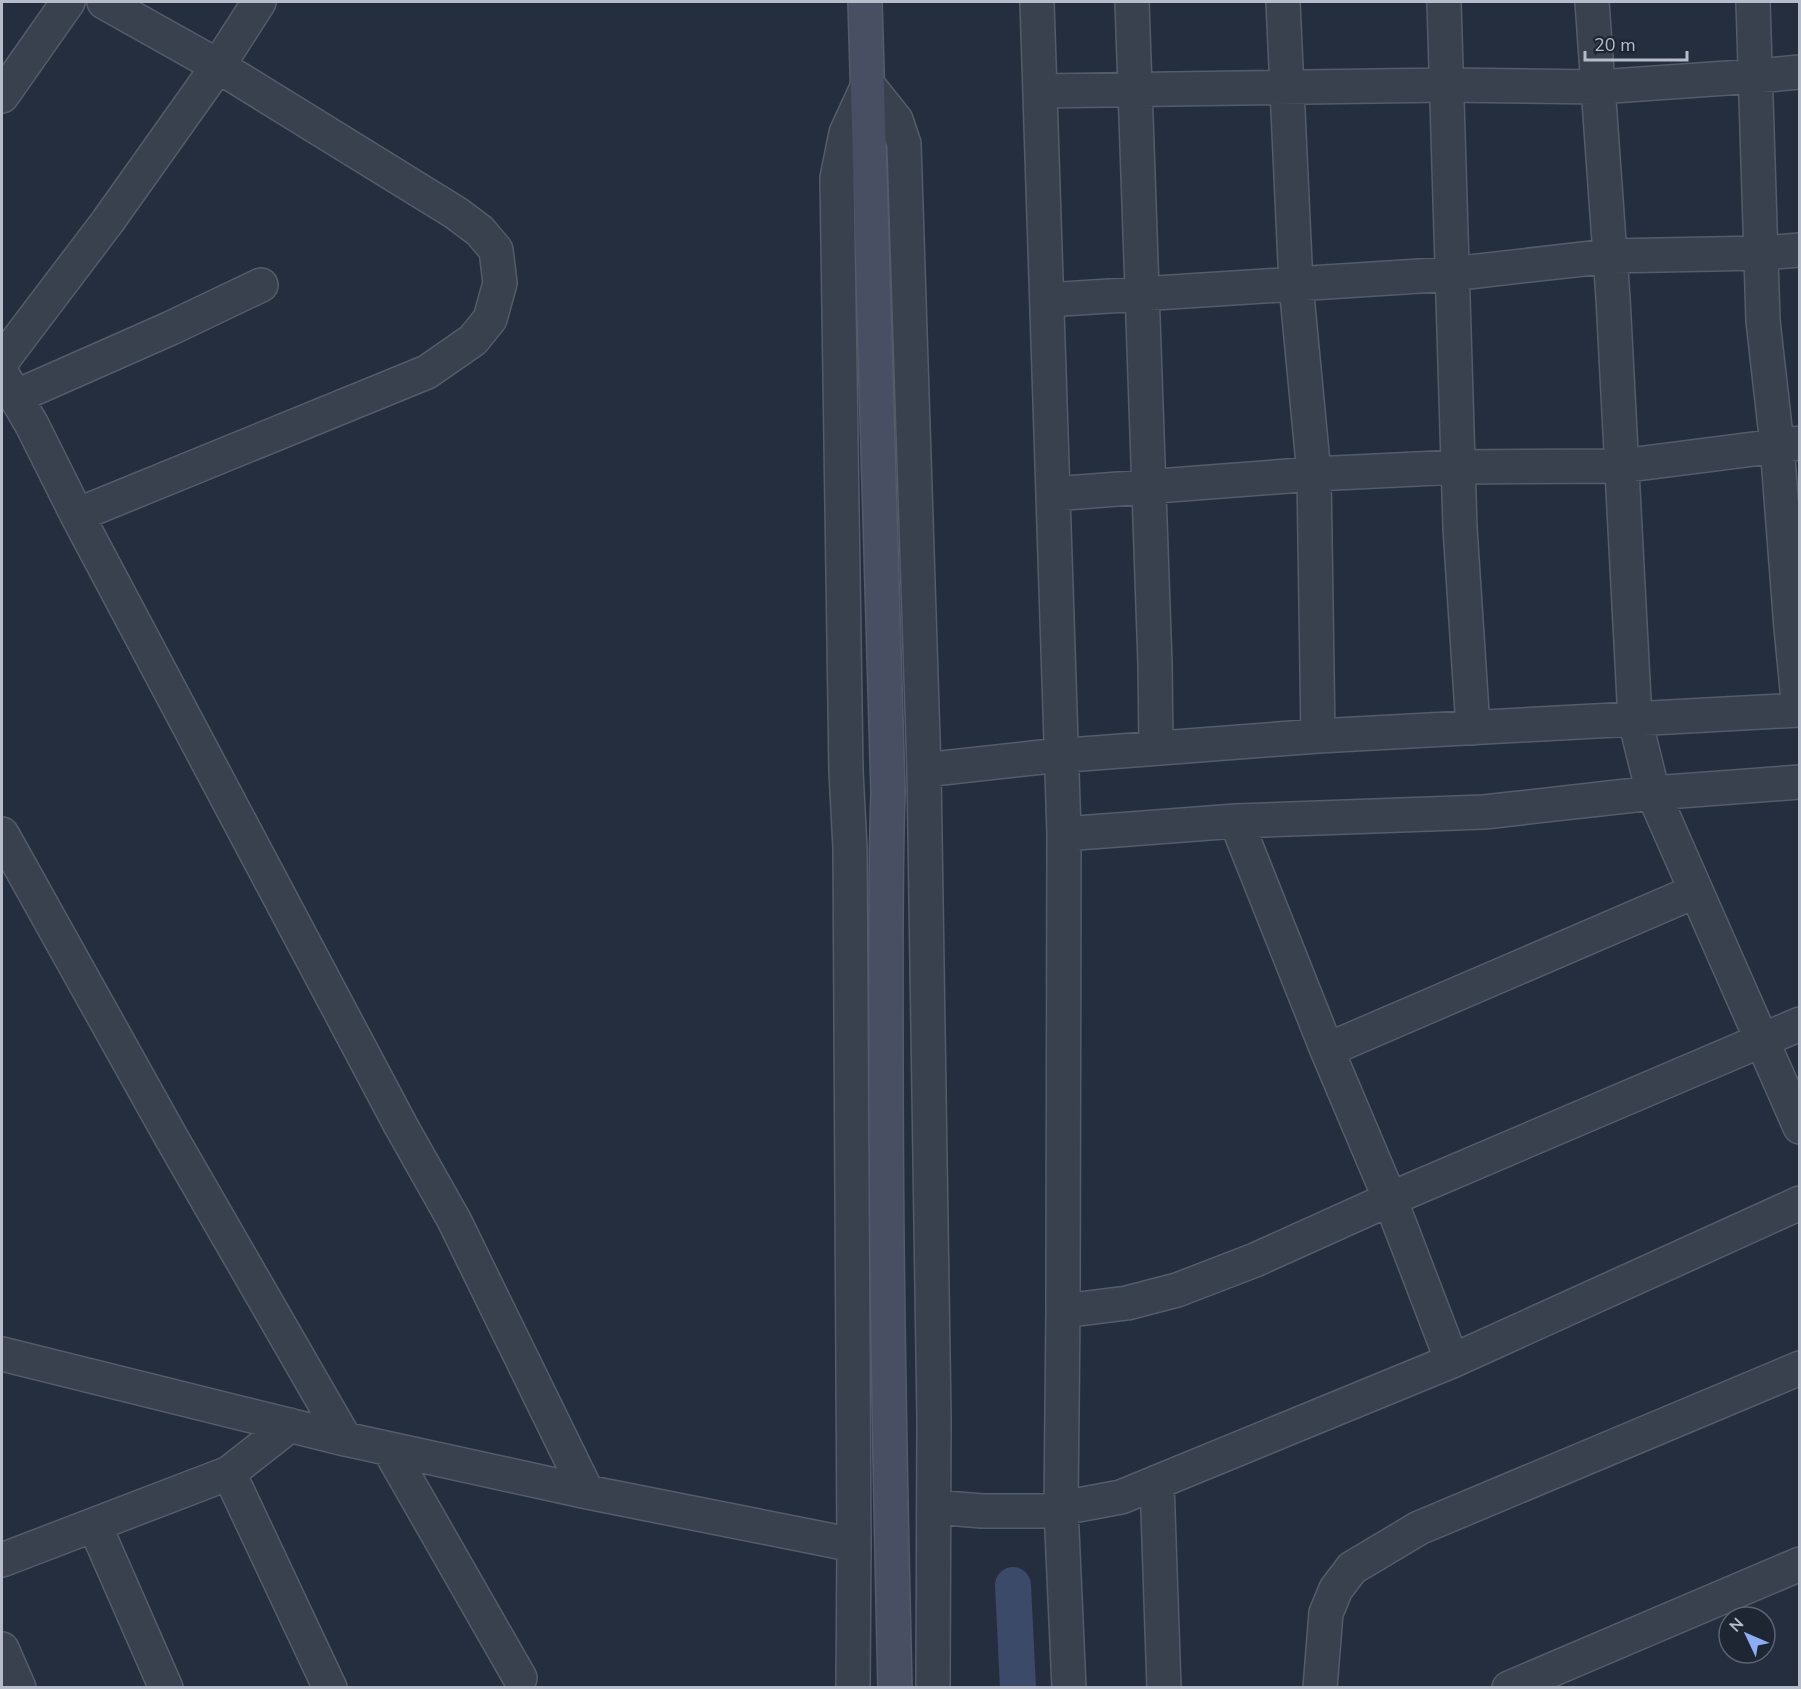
<svg xmlns="http://www.w3.org/2000/svg" width="1801" height="1689" viewBox="0 0 1801 1689" font-family="'Nunito Sans',sans-serif">
  <style>
    .lines { fill: none; stroke-linecap: round; stroke-linejoin: round }
    .canal { stroke: #3b4a68; stroke-width: 36 }
    .street-casing { stroke: #545c6a; stroke-width: 36 }
    .secondary-casing { stroke: #545c6a; stroke-width: 36 }
    .street { stroke: #39414f; stroke-width: 33 }
    .secondary { stroke: #484f62; stroke-width: 33 }
  </style>
  <rect width="100%" height="100%" fill="#252e3f"/>
  <g class="lines">
    <path class="canal" d="M 1013,1585 L 1018,1688"/>
    <defs>
      <path id="street" d="M 1037,2 L 1064,834 L 1063,1311 L 1061,1508 L 1069,1688
        M 1132,2 L 1155,664 L 1156,748
        M 1283,2 L 1296,285 L 1314,474 L 1318,736
        M 1444,2 L 1460,528 L 1473,728
        M 1592,2 L 1613,298 L 1635,720 L 1653,793 L 1800,1127
        M 1753,2 L 1763,321 L 1777,445 L 1791,628 L 1799,710
        M 1040,91 L 1446,85 L 1598,87 L 1756,76 L 1800,72
        M 2,96 L 68,2
        M 1047,300 L 1451,274 L 1610,256 L 1762,253 L 1800,250
        M 2,361 L 108,221 L 218,66 L 259,2
        M 2,374 L 32,425 L 77,515 L 401,1126 L 454,1220 L 587,1492
        M 15,397 L 171,328 L 261,285
        M 1053,494 L 1314,474 L 1458,467 L 1621,466 L 1800,443
        M 77,515 L 427,372 L 473,340 L 490,319 L 500,283 L 496,250 L 480,231 L 456,213 L 218,66 L 104,2
        M 924,770 L 1042,757 L 1318,736 L 1800,710
        M 1236,821 L 1327,1050 L 1390,1199 L 1452,1361
        M 2,834 L 171,1137 L 345,1439
        M 1064,834 L 1236,821 L 1484,812 L 1653,793 L 1800,782
        M 1327,1050 L 1696,891
        M 1063,1311 L 1127,1303 L 1177,1290 L 1255,1260 L 1390,1199 L 1800,1024
        M 2,1354 L 345,1439 L 587,1492 L 854,1545
        M 389,1449 L 520,1678
        M 229,1473 L 330,1688
        M 1157,1482 L 1164,1688
        M 934,1507 L 982,1511 L 1046,1511 L 1121,1497 L 1452,1361 L 1800,1203
        M 95,1526 L 166,1688
        M 2,1560 L 229,1473 L 290,1425
        M 2,1649 L 19,1688
        M 853,1688 L 854,1545 L 850,848 L 846,771 L 837,178 L 846,133 L 868,85 L 896,120 L 904,144 L 924,770 L 934,1418 L 933,1688
        M 1320,1688 L 1326,1613 L 1336,1589 L 1352,1568 L 1419,1528 L 1800,1368
        M 1509,1688 L 1800,1564"/>
      <path id="secondary" d="M 865,2 L 888,792 C 885,882 886,971 886,1060 C 886,1269 890,1478 895,1688"/>
    </defs>
    <use href="#street" class="street-casing"/>
    <use href="#secondary" class="secondary-casing"/>
    <use href="#street" class="street"/>
    <use href="#secondary" class="secondary"/>
  </g>
  <rect width="1801" height="1689" fill="none" stroke="#b6bcca" stroke-width="6"/>
  <g transform="translate(1747 1635) rotate(314)"><circle r="28" fill="#1e2634" stroke="#5b6270" stroke-width="1.5"/>
  <path d="M0-4.5L10 22L0 15L-10 22Z" fill="#8eadf7"/>
  <text y="-9" font-size="16" font-weight="bold" text-anchor="middle" fill="#b6bcca">N</text>
  </g>
  <path d="M1585 51v9h102v-9" fill="none" stroke="#b6bcca" stroke-width="3"/>
  <text x="1594" y="51" font-size="18" fill="#b6bcca" stroke="#1e2634" stroke-width="4.5" paint-order="stroke">20 m</text>
</svg>
